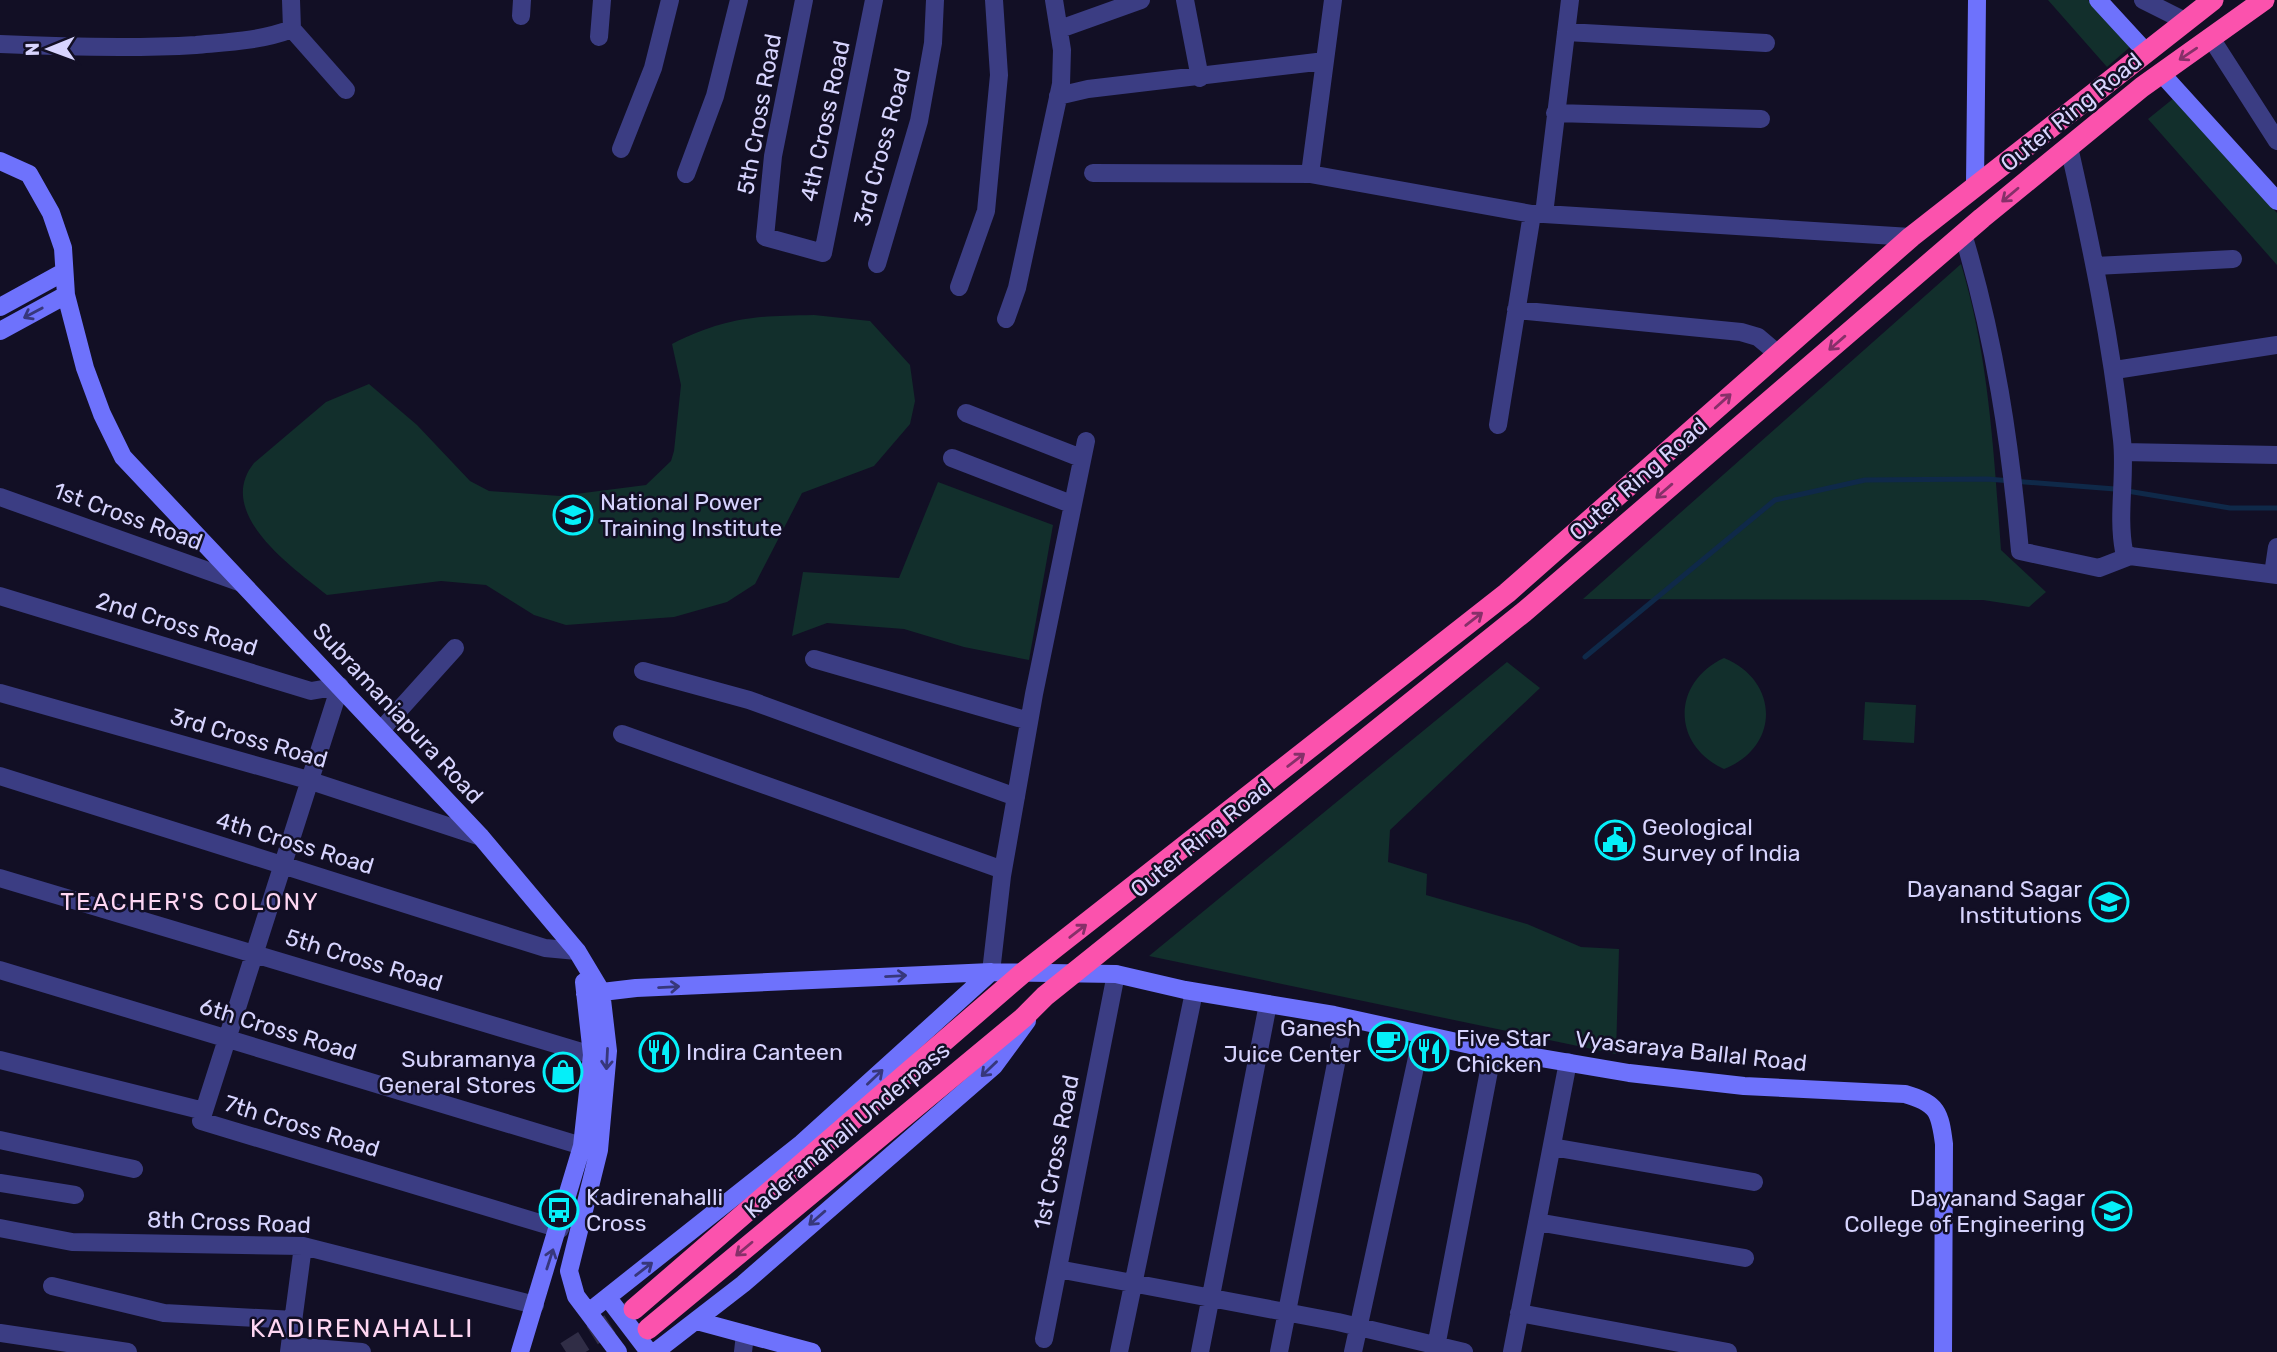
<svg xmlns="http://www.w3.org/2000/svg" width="2277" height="1352" viewBox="0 0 2277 1352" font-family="Rubik,sans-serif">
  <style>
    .green { fill: #122f2c }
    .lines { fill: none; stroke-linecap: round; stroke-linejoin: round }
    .stream { stroke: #0f2949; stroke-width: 5 }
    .highway-tunnel { stroke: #302d46; stroke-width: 21; stroke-dasharray: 21 10; stroke-linecap: butt }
    .street { stroke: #3b3d83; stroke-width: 18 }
    .secondary { stroke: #6e72fc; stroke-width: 18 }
    .highway { stroke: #fb52ad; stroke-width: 21 }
    .oneway { stroke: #863069 }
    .oneway2 { stroke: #37377b }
    .labels { text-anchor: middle; stroke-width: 5; stroke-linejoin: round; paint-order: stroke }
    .street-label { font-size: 23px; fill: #d7d4fe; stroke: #120f25 }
    .poi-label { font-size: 23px; fill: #d7d4fe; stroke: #120f25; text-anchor: start }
    .neighbourhood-label { font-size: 24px; letter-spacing: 2px; fill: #fed6f2; stroke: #120f25 }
    .quarter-label { font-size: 26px; letter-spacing: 2px; fill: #fed6f2; stroke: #120f25 }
  </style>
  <rect width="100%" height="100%" fill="#120f25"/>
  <path class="green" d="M 2048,0 L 2088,0 L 2130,47 L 2107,67 Z
    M 2174,98 L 2277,213 L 2277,265 L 2148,119 Z
    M 1961,264 C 1989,356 1994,455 2001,550 L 2046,592 L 2029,607 L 1983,600 L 1583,599 Z
    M 814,315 L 870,321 L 910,365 L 915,401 L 910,424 L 874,466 L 802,493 L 755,584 L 727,602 L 674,617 L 566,625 L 534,615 L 486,585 L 441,581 L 327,595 C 292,567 214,513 254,463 L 326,402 L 369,384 L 417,425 L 470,481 L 489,491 L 560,496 L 646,485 L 671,461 L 674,451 L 681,385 L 672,344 C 727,317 754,316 814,315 Z
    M 938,482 L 1053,525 L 1029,660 L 964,647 L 904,629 L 827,623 L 792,636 L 803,572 L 899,578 Z
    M 1724,658 C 1780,681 1780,747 1724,769 C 1671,745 1672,682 1724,658 Z
    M 1507,662 L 1540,688 L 1390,830 L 1388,862 L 1427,874 L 1426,895 L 1527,924 L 1581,947 L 1619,949 L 1616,1054 L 1149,956 Z
    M 1865,702 L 1916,705 L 1914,743 L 1863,740 Z"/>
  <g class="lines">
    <path class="stream" d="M 1585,657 L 1775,500 L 1865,480 L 1987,479 L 2115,489 L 2230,508 L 2277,508"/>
    <path class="highway-tunnel" d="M 566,1352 L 634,1309"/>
    <path class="street" d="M 291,0 L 292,29 L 346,90
      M 804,0 L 773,156 L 765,237 L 823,253 L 874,0
      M 1185,0 L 1200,78
      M 2143,0 L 2185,21
      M 521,16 L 522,0
      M 1060,29 L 1141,0
      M 1566,32 L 1766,43
      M 599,37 L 602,0
      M 2211,38 L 2277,141
      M 0,44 C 66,47 130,49 196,45 C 229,42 260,41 292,29
      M 1058,96 L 1088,89 L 1325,61
      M 1555,113 L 1761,119
      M 2069,147 C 2091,244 2111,340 2122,440 C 2126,476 2117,515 2124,551 L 2130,556 L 2277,575
      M 621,149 L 653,68 L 670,0
      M 1093,173 L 1310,174 L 1532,214
      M 686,174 L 715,96 L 739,0
      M 1310,174 L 1333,0
      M 1544,214 L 1911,237
      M 1963,234 C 1995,340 2010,442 2020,551 L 2099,568 L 2130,556
      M 877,264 L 919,121 L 933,43 L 935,0
      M 2095,266 L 2233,259
      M 959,287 L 986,211 L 999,75 L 994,0
      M 1516,310 L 1741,332 L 1758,337 L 1777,353
      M 1006,319 L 1017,288 L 1061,84 L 1062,50 L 1054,0
      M 2115,370 L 2277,345
      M 966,413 L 1081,458
      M 1498,425 L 1532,214 L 1544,214 L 1570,0
      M 2123,452 L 2277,455
      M 952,458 L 1071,504
      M 0,497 L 239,582
      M 2273,574 L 2277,547
      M 0,596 L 311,691 L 340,686 L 204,1111
      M 814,659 L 1029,721
      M 643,671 L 749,700 L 1016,797
      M 0,693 L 308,780 L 481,837
      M 382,729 L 455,648
      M 622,734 L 1003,870
      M 0,776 L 545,948 L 577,951
      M 0,878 L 592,1055
      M 0,970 L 582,1146
      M 991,972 L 1002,876 L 1034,694 L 1086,441
      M 0,1060 L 204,1111 L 201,1121 L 560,1229
      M 0,1140 L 134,1169
      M 1552,1147 L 1754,1182
      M 0,1183 L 75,1195
      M 1537,1222 L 1745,1258
      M 0,1228 L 72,1242 L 303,1246 L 535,1305
      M 1058,1269 L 1338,1322 L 1464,1352
      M 52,1286 L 164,1313 L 294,1320
      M 1519,1313 L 1728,1352
      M 0,1333 L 128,1352
      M 1044,1339 L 1116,974
      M 290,1346 L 362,1352
      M 289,1352 L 303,1246
      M 743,1352 L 745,1334
      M 1119,1352 L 1194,992
      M 1200,1352 L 1268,1004
      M 1279,1352 L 1345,1018
      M 1353,1352 L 1422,1035
      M 1435,1352 L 1493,1050
      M 1512,1352 L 1568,1062"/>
    <path class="secondary" d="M 2098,0 L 2145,51
      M 2161,73 L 2277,201
      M 0,161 L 29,174 L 51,213 L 63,248 L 66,295 L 85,368 L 102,414 L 123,457 L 481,837 L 577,951 L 601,991 L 608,1051 L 599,1150 L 569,1271 L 576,1296 L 618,1352
      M 1975,184 L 1977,0
      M 0,307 L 62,273
      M 0,331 L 66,295
      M 585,994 L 636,988 L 991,972 L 1116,974 L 1185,990 L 1334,1015 L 1493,1050 L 1629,1073 L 1744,1086 L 1905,1094 C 1938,1103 1940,1113 1944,1144 L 1943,1352
      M 608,1298 L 649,1352
      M 590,1311 L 802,1143 L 991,972
      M 697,1321 L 812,1352
      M 520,1352 L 582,1146 L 592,1055 L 584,982
      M 655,1352 L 743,1284 L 994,1066 L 1027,1021"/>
    <path class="highway" d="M 634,1309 L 1024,972 L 1507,593 L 1911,237 L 2213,0
      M 648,1329 L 1023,1018 L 1045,996 L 1524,612 L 1982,218 L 2142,87 L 2264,0"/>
  </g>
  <defs><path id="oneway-shaft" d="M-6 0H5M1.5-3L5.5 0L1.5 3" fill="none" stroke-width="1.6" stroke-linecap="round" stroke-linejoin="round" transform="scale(1.75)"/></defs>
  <g class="oneway">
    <use href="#oneway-shaft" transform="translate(2188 54) rotate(146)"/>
    <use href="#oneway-shaft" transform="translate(2010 195) rotate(140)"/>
    <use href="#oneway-shaft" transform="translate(1837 343) rotate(139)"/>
    <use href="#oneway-shaft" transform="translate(1723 401) rotate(-42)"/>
    <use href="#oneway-shaft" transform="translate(1664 491) rotate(139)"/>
    <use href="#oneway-shaft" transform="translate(1474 619) rotate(-38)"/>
    <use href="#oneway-shaft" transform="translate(1296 760) rotate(-38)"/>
    <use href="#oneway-shaft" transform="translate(1078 931) rotate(-38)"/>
    <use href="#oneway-shaft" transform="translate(744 1249) rotate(140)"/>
  </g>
  <g class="oneway2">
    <use href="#oneway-shaft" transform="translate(33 313) rotate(152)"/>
    <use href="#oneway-shaft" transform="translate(896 976) rotate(-3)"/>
    <use href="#oneway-shaft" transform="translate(669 987) rotate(-3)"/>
    <use href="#oneway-shaft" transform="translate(607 1059) rotate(93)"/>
    <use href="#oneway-shaft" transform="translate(989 1069) rotate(136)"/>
    <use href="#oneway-shaft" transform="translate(875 1077) rotate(-43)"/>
    <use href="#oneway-shaft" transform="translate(817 1218) rotate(139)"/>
    <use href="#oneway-shaft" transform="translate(550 1259) rotate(-72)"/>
    <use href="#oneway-shaft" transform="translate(644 1269) rotate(-38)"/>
  </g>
  <defs>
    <symbol id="university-ring" viewBox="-11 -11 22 22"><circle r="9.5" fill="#120f25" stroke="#05eff9" stroke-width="1.5"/><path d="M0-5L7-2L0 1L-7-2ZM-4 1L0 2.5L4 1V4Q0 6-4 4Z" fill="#05eff9"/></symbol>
    <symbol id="civic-ring" viewBox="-11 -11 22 22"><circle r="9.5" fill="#120f25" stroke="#05eff9" stroke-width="1.5"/><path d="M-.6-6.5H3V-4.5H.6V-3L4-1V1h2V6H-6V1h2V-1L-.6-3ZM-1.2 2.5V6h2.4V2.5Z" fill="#05eff9"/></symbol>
    <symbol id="cafe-ring" viewBox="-11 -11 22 22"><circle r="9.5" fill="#120f25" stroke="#05eff9" stroke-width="1.5"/><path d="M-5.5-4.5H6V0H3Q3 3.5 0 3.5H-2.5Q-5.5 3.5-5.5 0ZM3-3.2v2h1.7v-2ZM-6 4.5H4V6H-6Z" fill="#05eff9"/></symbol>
    <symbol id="restaurant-ring" viewBox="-11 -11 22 22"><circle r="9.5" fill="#120f25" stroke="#05eff9" stroke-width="1.5"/><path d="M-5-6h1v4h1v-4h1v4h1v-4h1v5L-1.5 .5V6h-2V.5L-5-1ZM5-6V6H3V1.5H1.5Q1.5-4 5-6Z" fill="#05eff9"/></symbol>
    <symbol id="shop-ring" viewBox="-11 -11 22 22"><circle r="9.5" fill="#120f25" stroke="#05eff9" stroke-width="1.5"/><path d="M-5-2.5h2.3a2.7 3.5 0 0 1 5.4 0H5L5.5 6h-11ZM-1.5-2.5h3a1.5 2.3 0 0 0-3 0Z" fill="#05eff9"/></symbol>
    <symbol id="bus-ring" viewBox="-11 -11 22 22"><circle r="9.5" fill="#120f25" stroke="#05eff9" stroke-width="1.5"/><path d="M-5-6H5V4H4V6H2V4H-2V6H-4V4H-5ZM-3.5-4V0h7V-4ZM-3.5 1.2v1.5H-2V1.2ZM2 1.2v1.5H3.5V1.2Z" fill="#05eff9"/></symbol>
  </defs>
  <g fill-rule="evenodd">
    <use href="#university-ring" x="551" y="493" width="44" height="44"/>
    <use href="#civic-ring" x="1593" y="818" width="44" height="44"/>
    <use href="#university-ring" x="2087" y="880" width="44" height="44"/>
    <use href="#cafe-ring" x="1366" y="1019" width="44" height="44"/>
    <use href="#restaurant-ring" x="1407" y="1029" width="44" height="44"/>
    <use href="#restaurant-ring" x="637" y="1030" width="44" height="44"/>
    <use href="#shop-ring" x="541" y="1050" width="44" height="44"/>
    <use href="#bus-ring" x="537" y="1188" width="44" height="44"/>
    <use href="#university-ring" x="2090" y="1189" width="44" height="44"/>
  </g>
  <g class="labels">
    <g class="street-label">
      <text transform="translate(2071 112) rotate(-39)" y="8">Outer Ring Road</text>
      <text transform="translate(759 114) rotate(-80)" y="8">5th Cross Road</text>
      <text transform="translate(825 121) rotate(-78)" y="8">4th Cross Road</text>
      <text transform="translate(882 147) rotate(-75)" y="8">3rd Cross Road</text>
      <text transform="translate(1638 479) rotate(-41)" y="8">Outer Ring Road</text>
      <text transform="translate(128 516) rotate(20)" y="8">1st Cross Road</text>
      <text transform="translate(177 624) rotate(17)" y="8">2nd Cross Road</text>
      <text transform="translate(398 713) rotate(47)" y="8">Subramaniapura Road</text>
      <text transform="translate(249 738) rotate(16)" y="8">3rd Cross Road</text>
      <text transform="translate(1201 838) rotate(-39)" y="8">Outer Ring Road</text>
      <text transform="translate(295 843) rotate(17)" y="8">4th Cross Road</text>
      <text transform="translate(364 960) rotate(17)" y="8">5th Cross Road</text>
      <text transform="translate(278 1029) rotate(17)" y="8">6th Cross Road</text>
      <text transform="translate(1691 1051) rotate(6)" y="8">Vyasaraya Ballal Road</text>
      <text transform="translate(302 1126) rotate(17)" y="8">7th Cross Road</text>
      <text transform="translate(847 1130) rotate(-40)" y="8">Kaderanahali Underpass</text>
      <text transform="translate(1056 1152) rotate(-79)" y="8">1st Cross Road</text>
      <text transform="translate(229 1222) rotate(2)" y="8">8th Cross Road</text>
    </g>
    <g class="poi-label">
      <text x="600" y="510">National Power<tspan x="600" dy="26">Training Institute</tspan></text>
      <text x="1642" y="835">Geological<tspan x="1642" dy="26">Survey of India</tspan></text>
      <text x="2082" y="897" text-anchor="end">Dayanand Sagar<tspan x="2082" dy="26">Institutions</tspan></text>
      <text x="1361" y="1036" text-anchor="end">Ganesh<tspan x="1361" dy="26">Juice Center</tspan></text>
      <text x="1456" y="1046">Five Star<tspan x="1456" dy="26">Chicken</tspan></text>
      <text x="686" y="1060">Indira Canteen</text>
      <text x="536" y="1067" text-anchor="end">Subramanya<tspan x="536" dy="26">General Stores</tspan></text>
      <text x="586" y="1205">Kadirenahalli<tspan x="586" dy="26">Cross</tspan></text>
      <text x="2085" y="1206" text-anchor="end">Dayanand Sagar<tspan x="2085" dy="26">College of Engineering</tspan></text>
    </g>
    <g class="neighbourhood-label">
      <text x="190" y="910">TEACHER'S COLONY</text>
    </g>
    <g class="quarter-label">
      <text x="362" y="1337">KADIRENAHALLI</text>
    </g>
  </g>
  <g transform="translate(49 49) rotate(269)" stroke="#120f25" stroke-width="5" paint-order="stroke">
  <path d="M0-5L12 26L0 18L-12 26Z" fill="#d7d4fe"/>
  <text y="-10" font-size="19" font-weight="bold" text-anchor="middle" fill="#d7d4fe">N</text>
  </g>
</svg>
